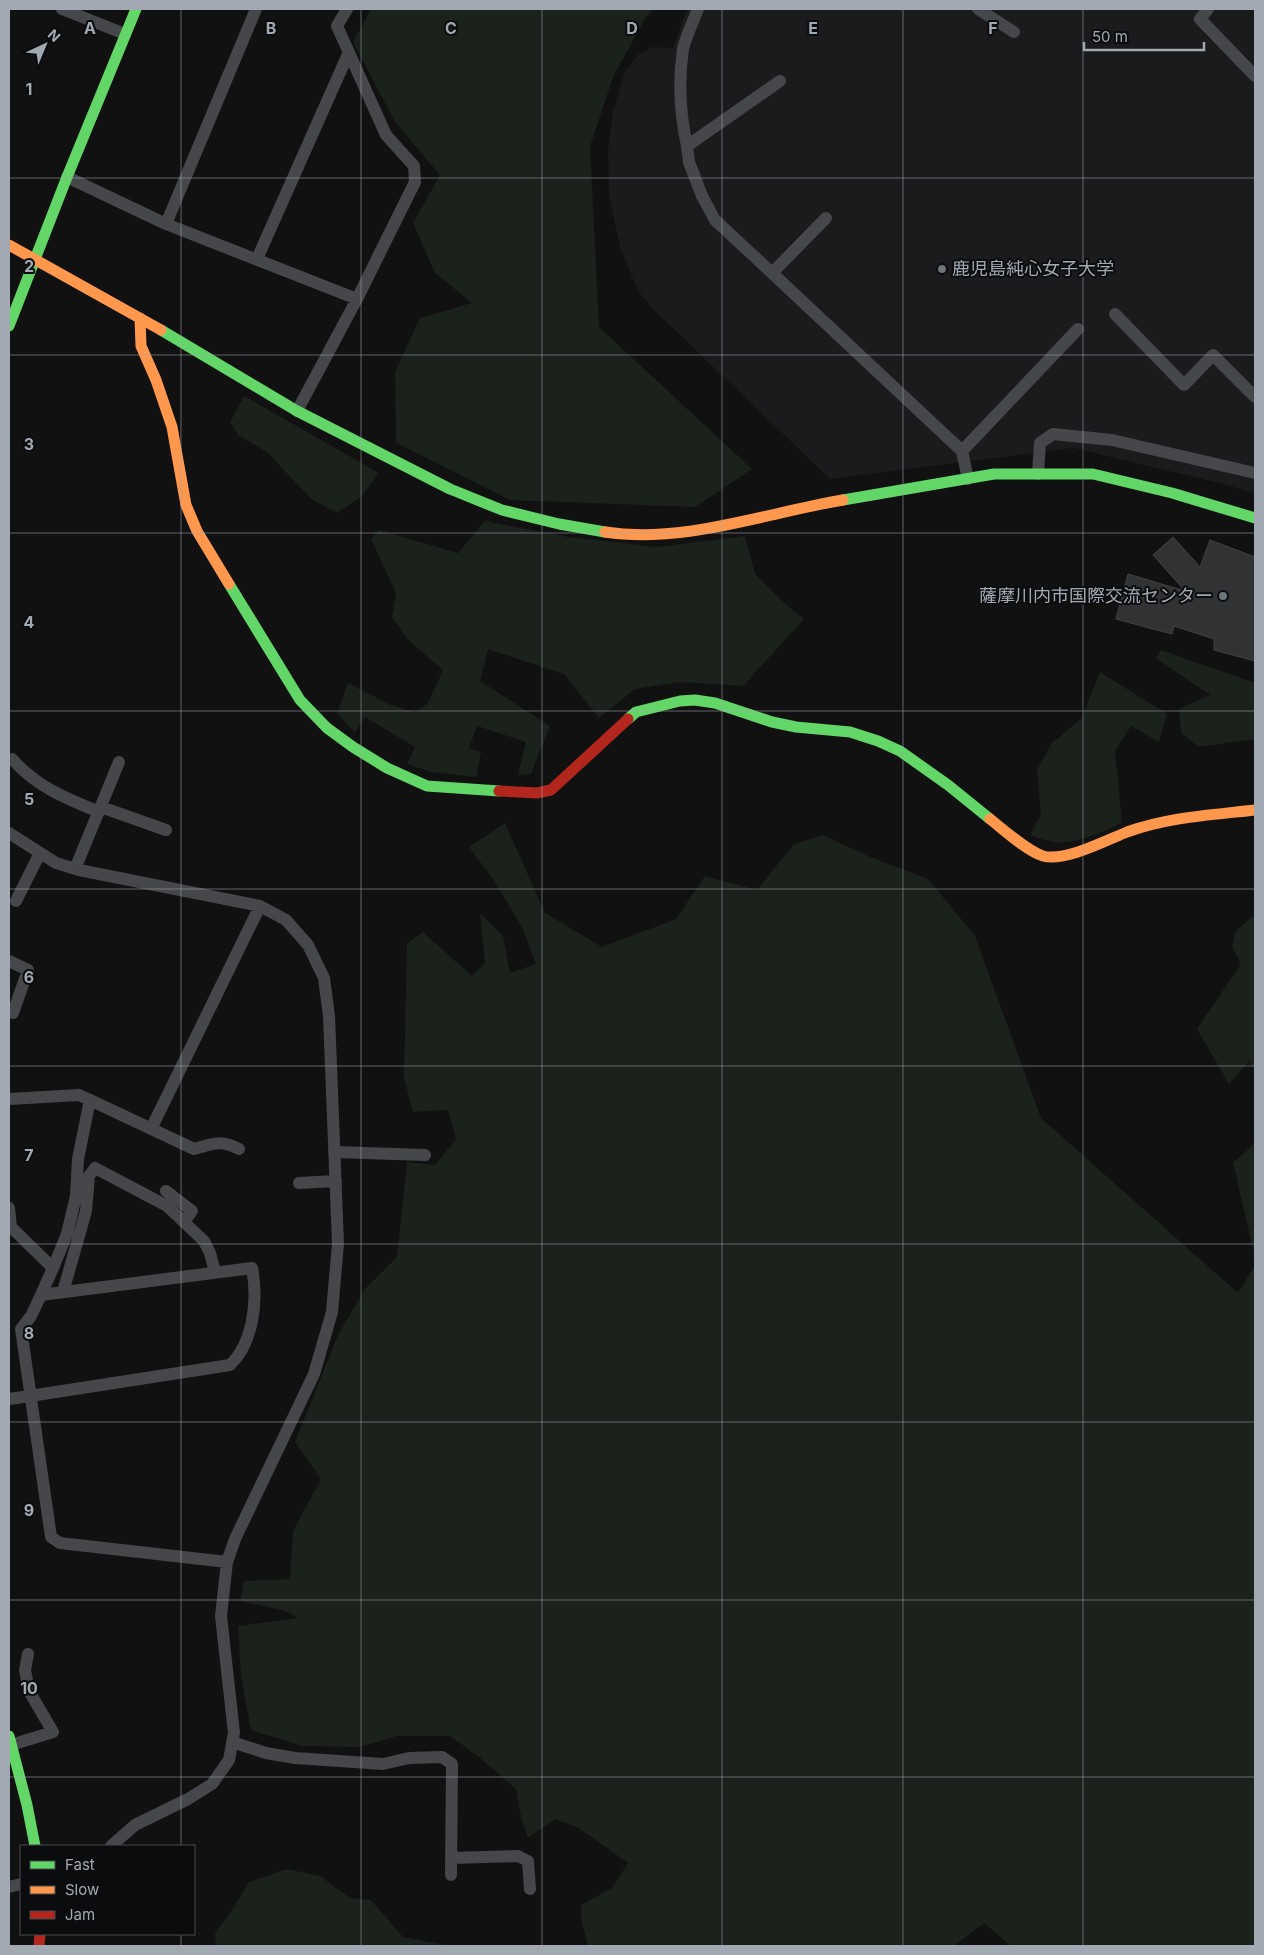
<svg xmlns="http://www.w3.org/2000/svg" width="1264" height="1955" viewBox="0 0 1264 1955" font-family="Inter,'Noto Sans JP',sans-serif">
  <style>
    .built { fill: #1b1b1d }
    .green { fill: #1b211b }
    .building { fill: #313233; stroke: #404244 }
    .lines { fill: none; stroke-linecap: round; stroke-linejoin: round }
    .street { stroke: #46474a; stroke-width: 12 }
    .fast { stroke: #63d668; stroke-width: 11 }
    .slow { stroke: #ff974d; stroke-width: 11 }
    .jam { stroke: #b3261e; stroke-width: 11 }
    .grid { fill: none; stroke: #a2a9b2; stroke-width: 1; stroke-opacity: 0.55 }
    .poi-dot { fill: #6f747a; stroke: #0b0c0d; stroke-width: 2 }
    .labels { text-anchor: middle; stroke-width: 4; stroke-linejoin: round; paint-order: stroke }
    .poi-label { font-size: 18px; fill: #a2a9b2; stroke: #0b0c0d; text-anchor: start }
    .grid-label { font-size: 16px; text-anchor: middle; font-weight: bold; fill: #a2a9b2; stroke: #0b0c0d; stroke-width: 4; stroke-linejoin: round; paint-order: stroke }
  </style>
  <rect width="100%" height="100%" fill="#111"/>
  <path class="built" d="M 687,9 L 1255,9 L 1255,494 L 1228,485 L 1073,448 L 830,479 L 654,310 L 638,291 L 620,247 L 609,195 L 608,150 L 613,112 L 625,71 L 639,54 L 652,47 L 673,48 Z"/>
  <path class="green" d="M 371,9 L 654,9 L 646,17 L 613,77 L 590,146 L 599,327 L 752,469 L 695,507 L 510,500 L 396,443 L 395,372 L 420,318 L 472,303 L 435,273 L 413,223 L 440,175 L 395,122 L 353,42 Z
    M 244,396 L 379,473 L 361,497 L 337,513 L 311,499 L 268,453 L 238,435 L 230,422 Z
    M 485,521 L 569,537 L 657,547 L 745,536 L 755,574 L 780,599 L 804,619 L 743,686 L 679,682 L 635,689 L 599,718 L 564,674 L 488,649 L 480,681 L 550,726 L 531,774 L 518,775 L 526,742 L 477,726 L 469,748 L 481,752 L 476,777 L 431,772 L 407,764 L 415,747 L 365,717 L 355,733 L 337,713 L 348,683 L 391,705 L 415,712 L 428,703 L 443,670 L 407,639 L 392,617 L 396,593 L 371,539 L 379,530 L 458,553 Z
    M 1161,650 L 1255,683 L 1255,739 L 1199,747 L 1181,733 L 1179,709 L 1210,695 L 1156,658 Z
    M 1100,672 L 1167,714 L 1159,742 L 1131,726 L 1115,751 L 1122,822 C 1110,830 1081,841 1066,842 C 1053,844 1042,839 1030,835 L 1041,814 L 1037,770 L 1051,744 L 1081,719 Z
    M 505,823 L 545,913 L 602,947 L 676,919 L 705,876 L 757,890 L 794,844 L 823,835 L 870,857 L 928,879 L 975,936 L 1041,1118 L 1238,1293 L 1255,1265 L 1255,1946 L 1011,1946 L 984,1923 L 954,1946 L 588,1946 L 582,1923 L 581,1905 L 612,1888 L 628,1863 L 579,1828 L 555,1819 L 528,1838 L 521,1817 L 516,1789 L 479,1757 L 450,1736 L 397,1736 L 359,1747 L 302,1746 L 251,1730 L 241,1675 L 238,1626 L 298,1618 L 285,1611 L 240,1601 L 244,1581 L 290,1579 L 293,1531 L 321,1479 L 295,1442 L 338,1335 L 365,1289 L 397,1257 L 407,1162 L 435,1165 L 456,1139 L 448,1110 L 413,1112 L 404,1078 L 407,943 L 423,932 L 472,976 L 485,963 L 480,913 L 503,936 L 510,973 L 536,964 L 522,927 L 495,882 L 469,847 Z
    M 1253,916 L 1255,916 L 1255,1068 L 1248,1062 L 1229,1084 L 1197,1029 L 1241,964 L 1232,947 L 1235,932 Z
    M 1255,1143 L 1255,1257 L 1233,1163 Z
    M 287,1869 L 320,1876 L 350,1898 L 371,1900 L 403,1937 L 450,1946 L 216,1946 L 215,1932 L 229,1915 L 249,1882 Z"/>
  <path class="building" d="M 1173,537 L 1200,567 L 1210,540 L 1255,557 L 1255,661 L 1214,650 L 1214,639 L 1174,626 L 1172,634 L 1116,619 L 1128,574 L 1185,591 L 1153,555 Z"/>
  <g class="lines">
    <path class="street" d="M 62,9 L 125,34
      M 978,9 L 1014,32
      M 1208,9 L 1200,19 L 1255,76
      M 687,146 C 680,114 678,82 683,49 C 686,36 693,22 698,9
      M 67,177 L 166,224 L 357,299
      M 826,218 L 772,273 L 962,451
      M 166,224 L 256,9
      M 257,259 L 349,52
      M 772,273 L 715,220 L 702,196 L 689,162 L 687,146 L 780,81
      M 1115,314 L 1184,385 L 1213,355 L 1255,397
      M 297,411 L 357,299 L 415,182 L 414,166 L 386,135 L 337,26 L 347,9
      M 1038,474 L 1040,443 L 1053,434 L 1112,440 L 1255,473
      M 968,479 L 962,451 L 1078,329
      M 12,759 C 37,787 65,798 99,812
      M 101,807 L 166,830
      M 9,833 L 56,863 L 79,870 L 260,906 L 286,920 L 308,945 L 324,978 L 329,1016 L 338,1244 L 332,1312 L 314,1374 L 235,1539 L 227,1562 L 221,1616 L 234,1733 L 229,1760 L 212,1784 L 188,1799 L 135,1825 L 111,1846
      M 75,869 L 119,762
      M 16,901 L 40,853
      M 9,961 L 28,970 L 13,1013 L 9,1012
      M 9,1099 L 79,1095 L 90,1100 L 78,1159 L 76,1196 L 67,1234 L 53,1268
      M 90,1100 L 194,1149 C 213,1144 220,1139 239,1149
      M 151,1129 L 260,906
      M 334,1152 L 425,1155
      M 299,1183 L 336,1181
      M 166,1191 L 192,1211 L 184,1222
      M 9,1208 L 11,1227 L 53,1268 L 41,1295
      M 63,1292 L 86,1211 L 89,1176 L 95,1168 L 167,1206 L 204,1241 L 210,1253 L 215,1272
      M 9,1399 L 30,1396 L 230,1365 C 254,1342 258,1299 252,1268 L 41,1295 L 31,1316 L 21,1329 L 51,1537 L 60,1543 L 227,1562
      M 232,1742 L 266,1753 L 295,1758 L 383,1764 L 409,1758 L 442,1757 L 452,1764 L 451,1875
      M 11,1745 L 53,1732 L 29,1691 L 25,1670 L 28,1654
      M 451,1858 L 518,1856 L 528,1861 L 530,1889
      M 9,1887 L 21,1884"/>
    <path class="fast" d="M 9,326 L 67,177 L 136,9
      M 161,330 L 297,411 L 450,489 L 502,510 L 559,524 L 605,532
      M 843,500 L 994,474 L 1093,474 L 1172,493 L 1255,518
      M 229,584 L 300,700 L 327,728 L 353,747 L 387,768 L 427,786 L 499,791
      M 628,719 L 636,712 L 680,701 L 695,700 L 715,703 L 772,722 L 796,727 L 850,732 L 878,741 L 900,751 L 948,785 L 990,819
      M 9,1736 L 27,1805 L 35,1846"/>
    <path class="slow" d="M 9,245 L 161,330
      M 140,318 L 141,346 L 156,380 L 172,427 L 186,505 L 197,531 L 229,584
      M 605,532 C 684,544 765,513 843,500
      M 990,819 C 1004,830 1027,851 1043,856 C 1065,862 1107,840 1127,832 C 1168,817 1212,815 1255,810"/>
    <path class="jam" d="M 499,791 L 537,793 L 551,790 L 628,719
      M 39,1946 L 40,1934"/>
  </g>
  <path class="grid" d="M 181,9 L 181,1846M 361,9 L 361,1946M 542,9 L 542,1946M 722,9 L 722,1946M 903,9 L 903,1946M 1083,9 L 1083,1946M 9,178 L 1255,178M 9,355 L 1255,355M 9,533 L 1255,533M 9,711 L 1255,711M 9,889 L 1255,889M 9,1066 L 1255,1066M 9,1244 L 1255,1244M 9,1422 L 1255,1422M 9,1600 L 1255,1600M 9,1777 L 1255,1777M 181,1934 L 181,1946"/>
  <g class="poi-dot">
    <circle cx="942" cy="269" r="5"/>
    <circle cx="1223" cy="596" r="5"/>
  </g>
  <g class="labels">
    <g class="poi-label">
      <text x="952" y="275">鹿児島純心女子大学</text>
      <text x="1213" y="602" text-anchor="end">薩摩川内市国際交流センター</text>
    </g>
  </g>
  <g class="grid-label">
    <text x="90" y="34">A</text>
    <text x="271" y="34">B</text>
    <text x="451" y="34">C</text>
    <text x="632" y="34">D</text>
    <text x="813" y="34">E</text>
    <text x="993" y="34">F</text>
    <text x="29" y="95">1</text>
    <text x="29" y="272">2</text>
    <text x="29" y="450">3</text>
    <text x="29" y="628">4</text>
    <text x="29" y="805">5</text>
    <text x="29" y="983">6</text>
    <text x="29" y="1161">7</text>
    <text x="29" y="1339">8</text>
    <text x="29" y="1516">9</text>
    <text x="29" y="1694">10</text>
  </g>
  <rect width="1264" height="1955" fill="none" stroke="#a2a9b2" stroke-width="20"/>
  <rect x="20" y="1845" width="175" height="90" fill="#0b0c0d" stroke="#474b4f"/>
  <rect x="30" y="1861" width="25" height="8" fill="#63d668" stroke="#474b4f"/>
  <text x="65" y="1870" font-size="15" fill="#a2a9b2">Fast</text>
  <rect x="30" y="1886" width="25" height="8" fill="#ff974d" stroke="#474b4f"/>
  <text x="65" y="1895" font-size="15" fill="#a2a9b2">Slow</text>
  <rect x="30" y="1911" width="25" height="8" fill="#b3261e" stroke="#474b4f"/>
  <text x="65" y="1920" font-size="15" fill="#a2a9b2">Jam</text>
  <g transform="translate(45 45) rotate(44)" stroke="#0b0c0d" stroke-width="4" paint-order="stroke">
  <path d="M0-4L9 19L0 12L-9 19Z" fill="#a2a9b2"/>
  <text y="-8" font-size="14" font-weight="bold" text-anchor="middle" fill="#a2a9b2">N</text>
  </g>
  <path d="M1084 42v8h120v-8" fill="none" stroke="#a2a9b2" stroke-width="2.5"/>
  <text x="1092" y="42" font-size="15" fill="#a2a9b2" stroke="#0b0c0d" stroke-width="4" paint-order="stroke">50 m</text>
</svg>
